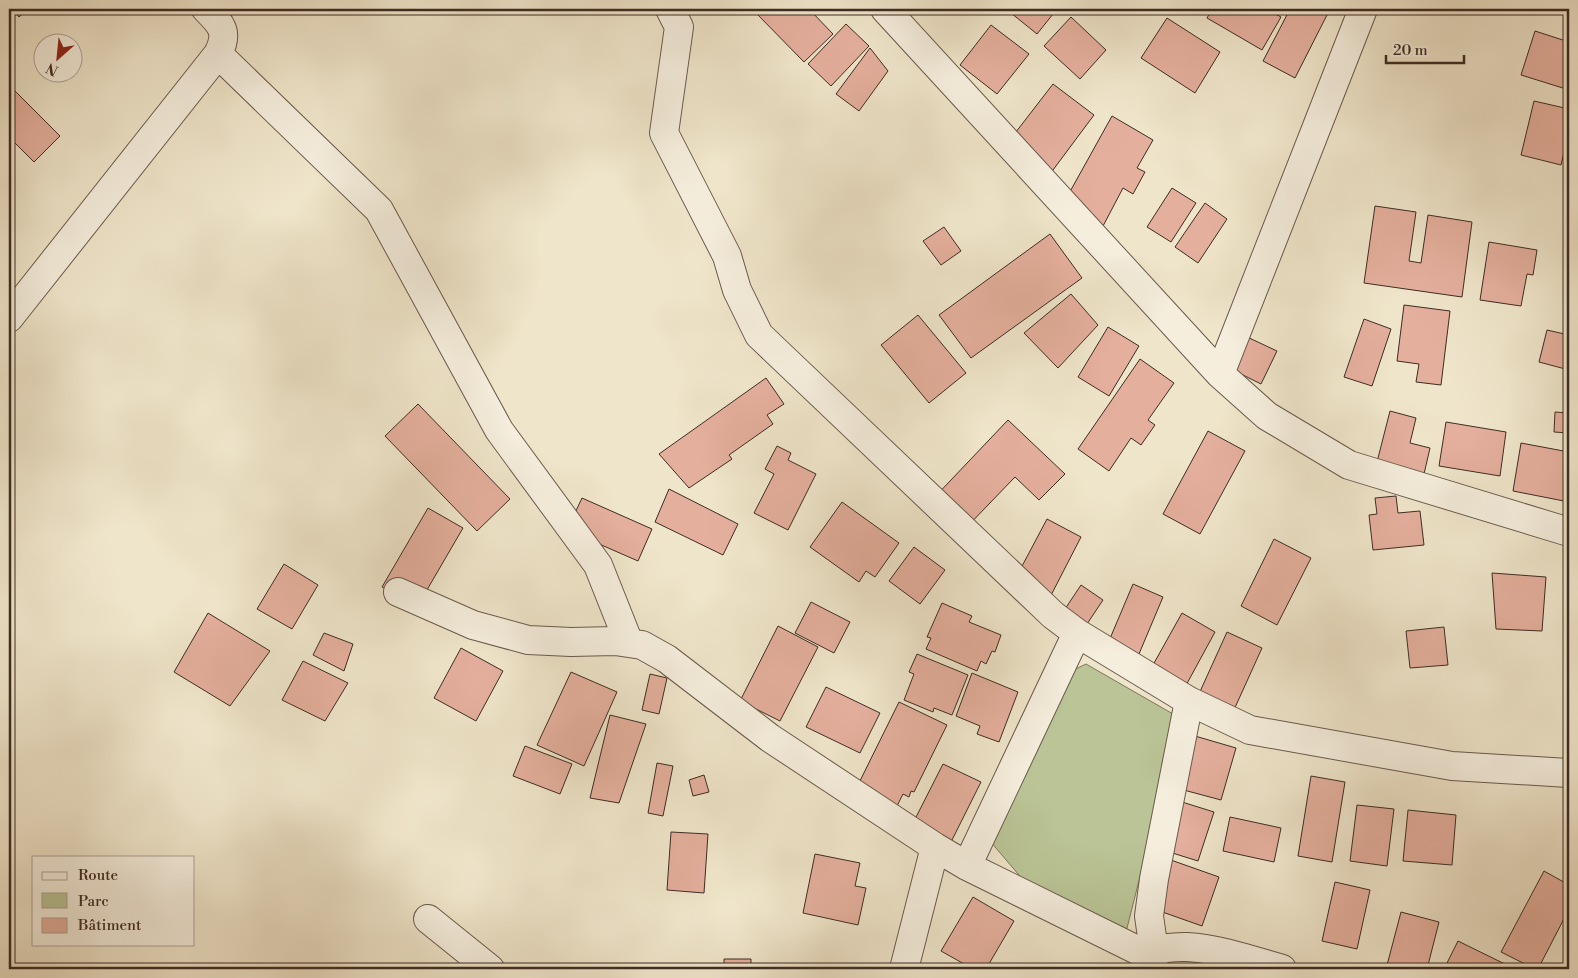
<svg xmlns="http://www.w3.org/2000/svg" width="1578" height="978" viewBox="0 0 1578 978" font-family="'Libre Bodoni',serif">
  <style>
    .green { fill: #bac496; stroke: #7c785c }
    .building { fill: #e4af9d; stroke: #3e2c23 }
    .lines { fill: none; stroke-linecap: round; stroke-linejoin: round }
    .minor-casing { stroke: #6a5a4d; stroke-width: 30 }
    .minor { stroke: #f5eedd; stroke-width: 28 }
  </style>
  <rect width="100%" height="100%" fill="#efe5ca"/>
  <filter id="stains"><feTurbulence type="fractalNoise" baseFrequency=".004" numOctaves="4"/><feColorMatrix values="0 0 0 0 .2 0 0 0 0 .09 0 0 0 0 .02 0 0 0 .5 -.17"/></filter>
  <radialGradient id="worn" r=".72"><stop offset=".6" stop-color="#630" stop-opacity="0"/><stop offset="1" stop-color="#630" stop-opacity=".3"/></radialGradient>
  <path class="green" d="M 1086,664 L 1180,718 L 1124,940 L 1030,888 L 990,841 L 1065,674 Z"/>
  <path class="building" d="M 12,9 L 28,9 L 19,17 Z
    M 760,9 L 809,9 L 833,34 L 804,62 L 756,13 Z
    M 1006,9 L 1057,9 L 1037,34 Z
    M 1212,9 L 1266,9 L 1281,17 L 1262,50 L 1207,18 Z
    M 1290,9 L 1320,9 L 1328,13 L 1295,78 L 1263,61 Z
    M 1071,17 L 1106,50 L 1080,79 L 1044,46 Z
    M 1167,18 L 1220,52 L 1195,93 L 1141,58 Z
    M 846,24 L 869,46 L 831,86 L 808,64 Z
    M 991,25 L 1029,54 L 997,94 L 960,65 Z
    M 1535,31 L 1569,42 L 1569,78 L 1566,89 L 1521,75 Z
    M 870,48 L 888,71 L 859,111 L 836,94 Z
    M 1053,84 L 1094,115 L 1047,178 L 1009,141 Z
    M 9,85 L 60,136 L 34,162 L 9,137 Z
    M 1534,101 L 1569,109 L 1569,130 L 1561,165 L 1521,155 Z
    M 1112,116 L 1153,140 L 1137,168 L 1145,172 L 1133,194 L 1123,188 L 1102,228 L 1062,206 Z
    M 1172,188 L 1196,203 L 1171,242 L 1147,227 Z
    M 1205,203 L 1227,219 L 1198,263 L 1175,247 Z
    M 1375,206 L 1416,212 L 1409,261 L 1421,263 L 1428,215 L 1472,222 L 1462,297 L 1364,283 Z
    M 944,227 L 961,251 L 941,265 L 923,241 Z
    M 1050,234 L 1082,278 L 971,358 L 939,315 Z
    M 1489,242 L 1537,250 L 1533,275 L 1527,274 L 1521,306 L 1480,300 Z
    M 1071,294 L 1098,325 L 1058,368 L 1024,333 Z
    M 1404,305 L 1450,311 L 1441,385 L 1416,382 L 1419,364 L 1397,361 Z
    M 918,315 L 966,373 L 929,403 L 881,345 Z
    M 1364,319 L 1391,329 L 1372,386 L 1344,377 Z
    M 1108,327 L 1139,346 L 1109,396 L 1078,377 Z
    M 1547,330 L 1569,335 L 1569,370 L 1539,362 Z
    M 1245,336 L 1277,351 L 1261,384 L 1229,368 Z
    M 1140,359 L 1174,383 L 1148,420 L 1155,425 L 1141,445 L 1131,438 L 1109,471 L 1078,449 Z
    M 766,378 L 784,404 L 767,415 L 773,424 L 729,455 L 732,459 L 689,488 L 659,454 Z
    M 418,404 L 510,499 L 477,531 L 385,436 Z
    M 1390,411 L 1416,418 L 1410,443 L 1430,448 L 1424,474 L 1377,462 Z
    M 1555,412 L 1569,413 L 1569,433 L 1554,432 Z
    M 1008,420 L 1065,474 L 1039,500 L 1015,477 L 963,531 L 931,501 Z
    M 1446,422 L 1506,432 L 1500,476 L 1439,466 Z
    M 1208,431 L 1245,451 L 1200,534 L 1163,514 Z
    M 1521,443 L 1569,452 L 1569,502 L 1513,491 Z
    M 777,446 L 791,453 L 788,460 L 816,474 L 788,530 L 754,513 L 774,474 L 765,469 Z
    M 669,489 L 738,524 L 723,555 L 655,522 Z
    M 1396,496 L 1398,513 L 1420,511 L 1424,545 L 1373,550 L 1369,515 L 1377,514 L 1375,498 Z
    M 582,498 L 652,529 L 638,561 L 567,530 Z
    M 842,502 L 899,543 L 875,577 L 866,571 L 859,582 L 810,547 Z
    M 428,508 L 463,528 L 417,607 L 382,587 Z
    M 1047,519 L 1081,537 L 1047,603 L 1012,585 Z
    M 1274,539 L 1311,558 L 1277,625 L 1241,606 Z
    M 914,547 L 945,570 L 920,604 L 889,581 Z
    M 284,564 L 318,585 L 292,629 L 257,609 Z
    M 1492,573 L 1546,577 L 1542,631 L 1496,629 Z
    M 1133,584 L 1163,597 L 1136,661 L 1106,648 Z
    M 1081,585 L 1103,600 L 1081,633 L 1059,618 Z
    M 811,602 L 850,622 L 834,653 L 795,633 Z
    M 942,603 L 972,616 L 969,622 L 1001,635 L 995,652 L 992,651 L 986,664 L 981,661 L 977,671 L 926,649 L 931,638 L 927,637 Z
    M 208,613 L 270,651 L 230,706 L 174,672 Z
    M 1182,613 L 1215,632 L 1178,700 L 1144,681 Z
    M 778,626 L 818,647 L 780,721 L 740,701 Z
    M 1444,627 L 1448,665 L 1410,668 L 1406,631 Z
    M 1227,632 L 1262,648 L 1228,723 L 1193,707 Z
    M 324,633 L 353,644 L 344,671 L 313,655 Z
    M 461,648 L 503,671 L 476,721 L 434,698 Z
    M 917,654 L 968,675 L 952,715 L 934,708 L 933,712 L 904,700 L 914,674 L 909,672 Z
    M 303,661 L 348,683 L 325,721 L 282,700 Z
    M 571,672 L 617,692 L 584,766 L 537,745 Z
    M 972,673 L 1018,692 L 999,742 L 977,734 L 980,726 L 956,716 Z
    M 650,674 L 667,678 L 659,714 L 642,710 Z
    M 826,687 L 880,713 L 860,753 L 806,727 Z
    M 899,702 L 947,725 L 914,792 L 911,791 L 909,797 L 903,794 L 893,814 L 853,795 Z
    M 610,715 L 646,724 L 619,803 L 590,798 Z
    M 1195,736 L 1236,748 L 1221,800 L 1180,789 Z
    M 525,746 L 572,764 L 560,794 L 513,776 Z
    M 657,763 L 673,766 L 663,816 L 648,813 Z
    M 943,764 L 981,782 L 950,844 L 912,825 Z
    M 704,775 L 709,792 L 693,796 L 689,780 Z
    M 1311,776 L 1345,782 L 1332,862 L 1298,856 Z
    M 1182,802 L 1214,812 L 1198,861 L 1166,851 Z
    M 1357,805 L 1394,809 L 1387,866 L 1350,861 Z
    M 1408,810 L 1456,815 L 1452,865 L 1403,861 Z
    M 1230,817 L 1281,828 L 1274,862 L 1223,851 Z
    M 671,832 L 708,834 L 704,893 L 667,890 Z
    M 815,854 L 860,863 L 855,886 L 866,888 L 858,925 L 803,913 Z
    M 1168,859 L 1219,877 L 1202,926 L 1151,908 Z
    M 1544,871 L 1569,885 L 1569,909 L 1538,969 L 1535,969 L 1501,952 Z
    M 1335,882 L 1370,890 L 1357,949 L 1322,941 Z
    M 973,897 L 1014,921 L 986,969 L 973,969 L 941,951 Z
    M 1401,912 L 1439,922 L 1427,969 L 1386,969 Z
    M 1458,941 L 1515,969 L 1444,969 Z
    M 724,959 L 751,959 L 751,969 L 724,969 Z"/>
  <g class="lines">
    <defs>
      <path id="minor" d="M 670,9 L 679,27 L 664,133 L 727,256 L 737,290 L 759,335 L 1053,615 L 1077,633 L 1189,701 L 1250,730 L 1452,766 L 1568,773
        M 885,9 L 1220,374 L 1267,416 L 1349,465 L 1569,532
        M 218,54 L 379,210 L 499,430 L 598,565 L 629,643
        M 9,318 L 218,54 C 229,32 222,25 206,9
        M 1220,374 L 1363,9
        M 398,592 L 473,625 L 528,640 L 571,642 L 615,641 L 642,645 L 667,659 L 770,738 L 935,847 L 967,866 L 1137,950 C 1154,951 1171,946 1187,947 C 1220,949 1251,960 1282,969
        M 967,866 L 1077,633
        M 428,919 L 490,969
        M 1153,968 L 1154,951 L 1149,916 L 1154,879 L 1189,701
        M 904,969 L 935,847"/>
    </defs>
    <use href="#minor" class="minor-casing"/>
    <use href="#minor" class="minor"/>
  </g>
  <rect width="1578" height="978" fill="none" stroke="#efe5ca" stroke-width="30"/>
  <rect x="10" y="10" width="1558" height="958" fill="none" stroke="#3e2c23" stroke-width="2.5"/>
  <rect x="15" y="15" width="1548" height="948" fill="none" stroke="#3e2c23"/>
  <rect x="32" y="856" width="162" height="90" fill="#f5eedd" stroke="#aca093"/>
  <rect x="42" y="872" width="25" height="8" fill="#f5eedd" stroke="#aca093"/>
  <text x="78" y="880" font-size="15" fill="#3e2c23">Route</text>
  <rect x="42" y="893" width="25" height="15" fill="#bac496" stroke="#aca093"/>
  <text x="78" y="906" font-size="15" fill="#3e2c23">Parc</text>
  <rect x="42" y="918" width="25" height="15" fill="#e4af9d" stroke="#aca093"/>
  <text x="78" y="930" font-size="15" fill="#3e2c23">Bâtiment</text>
  <g transform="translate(58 58) rotate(207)"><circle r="24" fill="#f5eedd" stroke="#aca093"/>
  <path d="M0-4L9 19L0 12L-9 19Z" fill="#8f2418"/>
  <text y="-8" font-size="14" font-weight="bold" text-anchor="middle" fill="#3e2c23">N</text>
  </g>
  <path d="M1386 55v8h78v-8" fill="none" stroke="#3e2c23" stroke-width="2.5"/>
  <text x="1393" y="55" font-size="15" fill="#3e2c23" stroke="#f5eedd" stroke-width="4" paint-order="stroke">20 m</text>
  <rect width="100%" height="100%" filter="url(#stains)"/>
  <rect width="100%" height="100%" fill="url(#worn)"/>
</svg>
